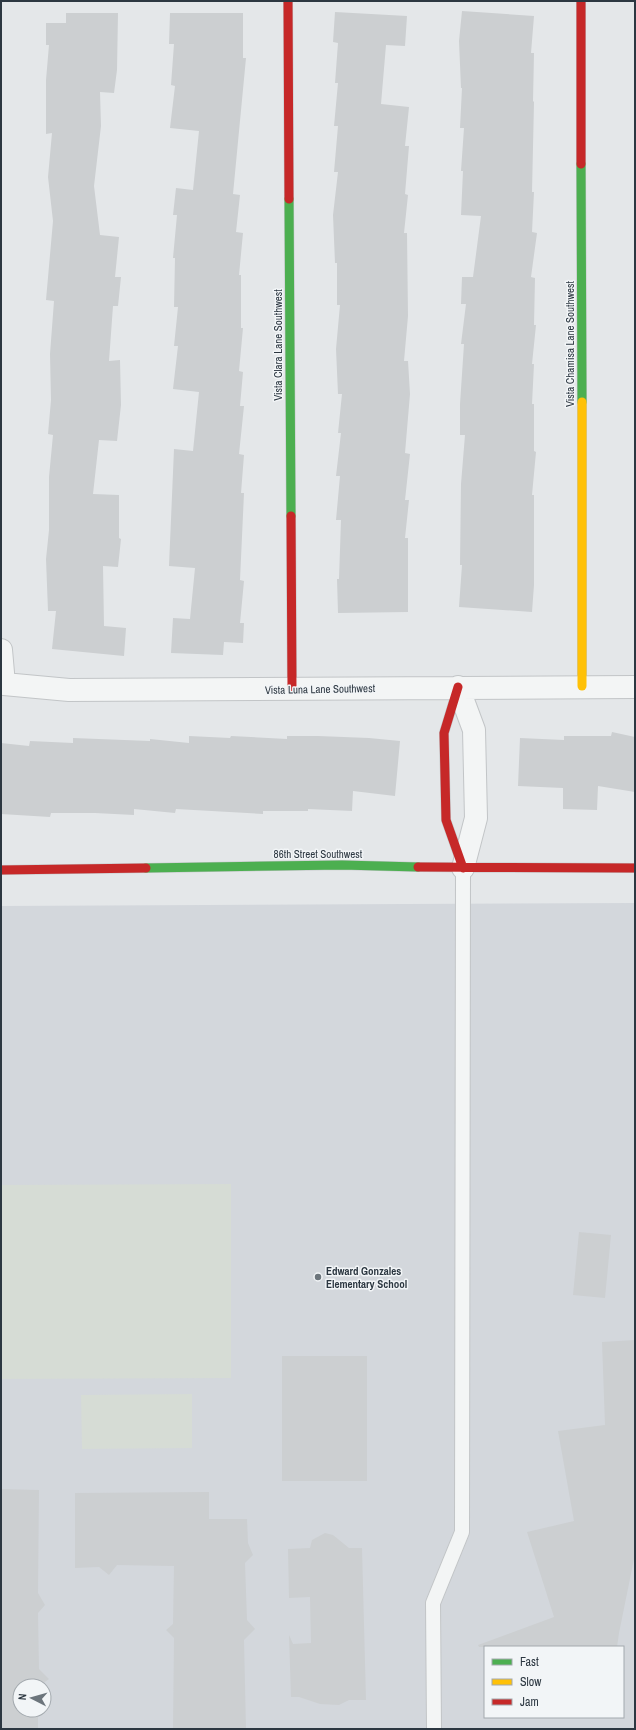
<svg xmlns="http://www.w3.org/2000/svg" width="636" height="1730" viewBox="0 0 636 1730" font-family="'Archivo Narrow',sans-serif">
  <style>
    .built { fill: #d3d7dc; fill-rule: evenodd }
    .green { fill: #d6dcd5 }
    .building { fill: #cccfd1 }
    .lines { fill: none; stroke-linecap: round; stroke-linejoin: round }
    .lane-casing { stroke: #c2c5c7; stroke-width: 16 }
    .street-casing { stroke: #c2c5c7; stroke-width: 24 }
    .fast-casing { stroke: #c2c5c7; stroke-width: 10 }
    .slow-casing { stroke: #c2c5c7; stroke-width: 10 }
    .jam-casing { stroke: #c2c5c7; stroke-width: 10 }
    .lane { stroke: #f3f5f5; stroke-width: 14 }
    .street { stroke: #f3f5f5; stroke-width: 22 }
    .fast { stroke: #4caf50; stroke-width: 9 }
    .slow { stroke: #ffc107; stroke-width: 9 }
    .jam { stroke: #c62828; stroke-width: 9 }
    .poi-dot { fill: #6c757c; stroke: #f2f5f7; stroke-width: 1.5 }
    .labels { text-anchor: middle; stroke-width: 3; stroke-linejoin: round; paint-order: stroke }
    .street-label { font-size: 11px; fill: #2c3741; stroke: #f2f5f7 }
    .poi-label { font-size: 11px; font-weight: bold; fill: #2c3741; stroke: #f2f5f7; text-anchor: start }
  </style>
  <rect width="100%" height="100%" fill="#e4e7e9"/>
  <path class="built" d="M 635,903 L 635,1729 L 1,1729 L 1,906 ZM 485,1647 L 623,1647 L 623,1717 L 485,1717 ZM 20,1686 L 44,1686 L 44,1710 L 20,1710 Z"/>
  <path class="green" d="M 231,1184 L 231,1378 L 1,1379 L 1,1185 Z
    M 192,1394 L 192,1448 L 82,1449 L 81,1395 Z"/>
  <path class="building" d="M 462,11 L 534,16 L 531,53 L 534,53 L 533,101 L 534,102 L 532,192 L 534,192 L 532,232 L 537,233 L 531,277 L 535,278 L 534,325 L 536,325 L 532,364 L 534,364 L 532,404 L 534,404 L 534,451 L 536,452 L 532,495 L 534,495 L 534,585 L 532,612 L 459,607 L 462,565 L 460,565 L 461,484 L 465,435 L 460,435 L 460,404 L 464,344 L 461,344 L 466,304 L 461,304 L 462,277 L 473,277 L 481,216 L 461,215 L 463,171 L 461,171 L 464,128 L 460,128 L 462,88 L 461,88 L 459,41 Z
    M 335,12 L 407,16 L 405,46 L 386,45 L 381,104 L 409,107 L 405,146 L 409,146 L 405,194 L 408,195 L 404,233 L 407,233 L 408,316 L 404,361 L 408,361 L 410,394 L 405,453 L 410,454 L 405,500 L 409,500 L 405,538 L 408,538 L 408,612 L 338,613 L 337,579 L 339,579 L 341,520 L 336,520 L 340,476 L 336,476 L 341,433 L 338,433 L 342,394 L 338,394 L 336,349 L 340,305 L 337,305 L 337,263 L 335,263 L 333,215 L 338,172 L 334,172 L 338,126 L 334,126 L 338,83 L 335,83 L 338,43 L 333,42 Z
    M 66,13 L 118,13 L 117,70 L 114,93 L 100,92 L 101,126 L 94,186 L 100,235 L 119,237 L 115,277 L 121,277 L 118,306 L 113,306 L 109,361 L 120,360 L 121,405 L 117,441 L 99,440 L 93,494 L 119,495 L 119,538 L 121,539 L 118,567 L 103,566 L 104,626 L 126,628 L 124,656 L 52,649 L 56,611 L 48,611 L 46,559 L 49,530 L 49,477 L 53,435 L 48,434 L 51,400 L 50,354 L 54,301 L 46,300 L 53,221 L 48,177 L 52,133 L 46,134 L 46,80 L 49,45 L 46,45 L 46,23 L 66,23 Z
    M 170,13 L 243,13 L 243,58 L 246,58 L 233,194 L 240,195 L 236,232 L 243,233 L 239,275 L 241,275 L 241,328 L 243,328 L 239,371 L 243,372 L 240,406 L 244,406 L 239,454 L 244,455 L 241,493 L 244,493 L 240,580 L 244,581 L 240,623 L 244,623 L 243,643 L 224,642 L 223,655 L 171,653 L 173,618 L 190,619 L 195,568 L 169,566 L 174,449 L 193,451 L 199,392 L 173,389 L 178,346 L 174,346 L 178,307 L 174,307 L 175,258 L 173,258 L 177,215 L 173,215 L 176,188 L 193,190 L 199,131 L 170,128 L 175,86 L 171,85 L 174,44 L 169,44 Z
    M 612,732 L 635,737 L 635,792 L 598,786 L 597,810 L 563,809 L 563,788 L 518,786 L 520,738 L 564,740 L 564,736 L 611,736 Z
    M 189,736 L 230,738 L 231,736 L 287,739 L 287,736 L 318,736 L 369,738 L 400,741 L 395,796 L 353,791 L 352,811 L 308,809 L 308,811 L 263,811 L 263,814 L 176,809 L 175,813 L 134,809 L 134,815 L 95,813 L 51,813 L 50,817 L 1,814 L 1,743 L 29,746 L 30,741 L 73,743 L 73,738 L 150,741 L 150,739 L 189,743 Z
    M 579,1232 L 611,1235 L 605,1298 L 573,1295 Z
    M 635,1340 L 635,1554 L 619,1633 L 617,1647 L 479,1647 L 478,1645 L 554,1617 L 527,1532 L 574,1521 L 558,1431 L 605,1425 L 602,1342 Z
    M 282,1356 L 367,1356 L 367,1481 L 282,1481 Z
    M 1,1489 L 39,1490 L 38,1593 L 45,1605 L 38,1613 L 39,1669 L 49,1679 L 39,1686 L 20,1686 L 20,1710 L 38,1710 L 38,1729 L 1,1729 Z
    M 209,1492 L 209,1519 L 247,1519 L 248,1543 L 253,1555 L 245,1563 L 247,1620 L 255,1629 L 244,1640 L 246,1729 L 173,1729 L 174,1638 L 166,1630 L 173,1624 L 174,1566 L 117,1565 L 109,1575 L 99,1567 L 75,1568 L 75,1493 Z
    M 325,1533 L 333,1535 L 349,1548 L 362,1548 L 366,1700 L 349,1700 L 339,1705 L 320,1704 L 299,1697 L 291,1697 L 289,1635 L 293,1644 L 311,1643 L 310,1597 L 289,1598 L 288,1549 L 310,1548 L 312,1540 Z"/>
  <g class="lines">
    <defs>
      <path id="lane" d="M 434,1729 L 433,1603 L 462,1532 L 463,868"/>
      <path id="street" d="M 1,650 L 4,684 L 69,690 L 635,687
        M 458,687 L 474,730 L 476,818 L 463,868"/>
      <path id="fast" d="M 581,164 L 582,402
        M 289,199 L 291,516
        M 146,868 L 342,865 L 418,867"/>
      <path id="slow" d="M 582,402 L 582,686"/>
      <path id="jam" d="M 288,1 L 289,199
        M 581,1 L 581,164
        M 291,516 L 292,689
        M 458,687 L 444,733 L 446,820 L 463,868
        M 418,867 L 635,868
        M 1,870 L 146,868"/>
    </defs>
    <use href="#lane" class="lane-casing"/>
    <use href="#street" class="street-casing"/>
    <use href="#fast" class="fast-casing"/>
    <use href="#slow" class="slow-casing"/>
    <use href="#jam" class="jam-casing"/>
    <use href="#lane" class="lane"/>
    <use href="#street" class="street"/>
    <use href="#fast" class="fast"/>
    <use href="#slow" class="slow"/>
    <use href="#jam" class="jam"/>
  </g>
  <circle class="poi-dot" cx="318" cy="1277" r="4"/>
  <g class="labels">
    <g class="street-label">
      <text transform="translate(570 344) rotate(-90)" y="4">Vista Chamisa Lane Southwest</text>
      <text transform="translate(278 345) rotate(-90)" y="4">Vista Clara Lane Southwest</text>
      <text transform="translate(320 689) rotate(-1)" y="4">Vista Luna Lane Southwest</text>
      <text x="318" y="858">86th Street Southwest</text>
    </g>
    <g class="poi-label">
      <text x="326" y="1275">Edward Gonzales<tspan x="326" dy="13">Elementary School</tspan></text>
    </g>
  </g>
  <rect width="636" height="1730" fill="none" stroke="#2c3741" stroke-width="4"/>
  <rect x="484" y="1646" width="140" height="72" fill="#f2f5f7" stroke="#a3a9ae"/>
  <rect x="492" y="1659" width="20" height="6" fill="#4caf50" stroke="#a3a9ae"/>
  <text x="520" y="1666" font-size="12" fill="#2c3741">Fast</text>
  <rect x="492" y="1679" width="20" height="6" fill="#ffc107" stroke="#a3a9ae"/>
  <text x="520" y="1686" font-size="12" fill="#2c3741">Slow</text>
  <rect x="492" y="1699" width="20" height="6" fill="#c62828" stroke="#a3a9ae"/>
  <text x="520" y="1706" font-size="12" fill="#2c3741">Jam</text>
  <g transform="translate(32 1698) rotate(276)"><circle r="19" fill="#f2f5f7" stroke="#a3a9ae"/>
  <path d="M0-3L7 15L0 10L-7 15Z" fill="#6c757c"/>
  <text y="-6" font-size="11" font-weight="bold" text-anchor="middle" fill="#2c3741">N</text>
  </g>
</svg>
